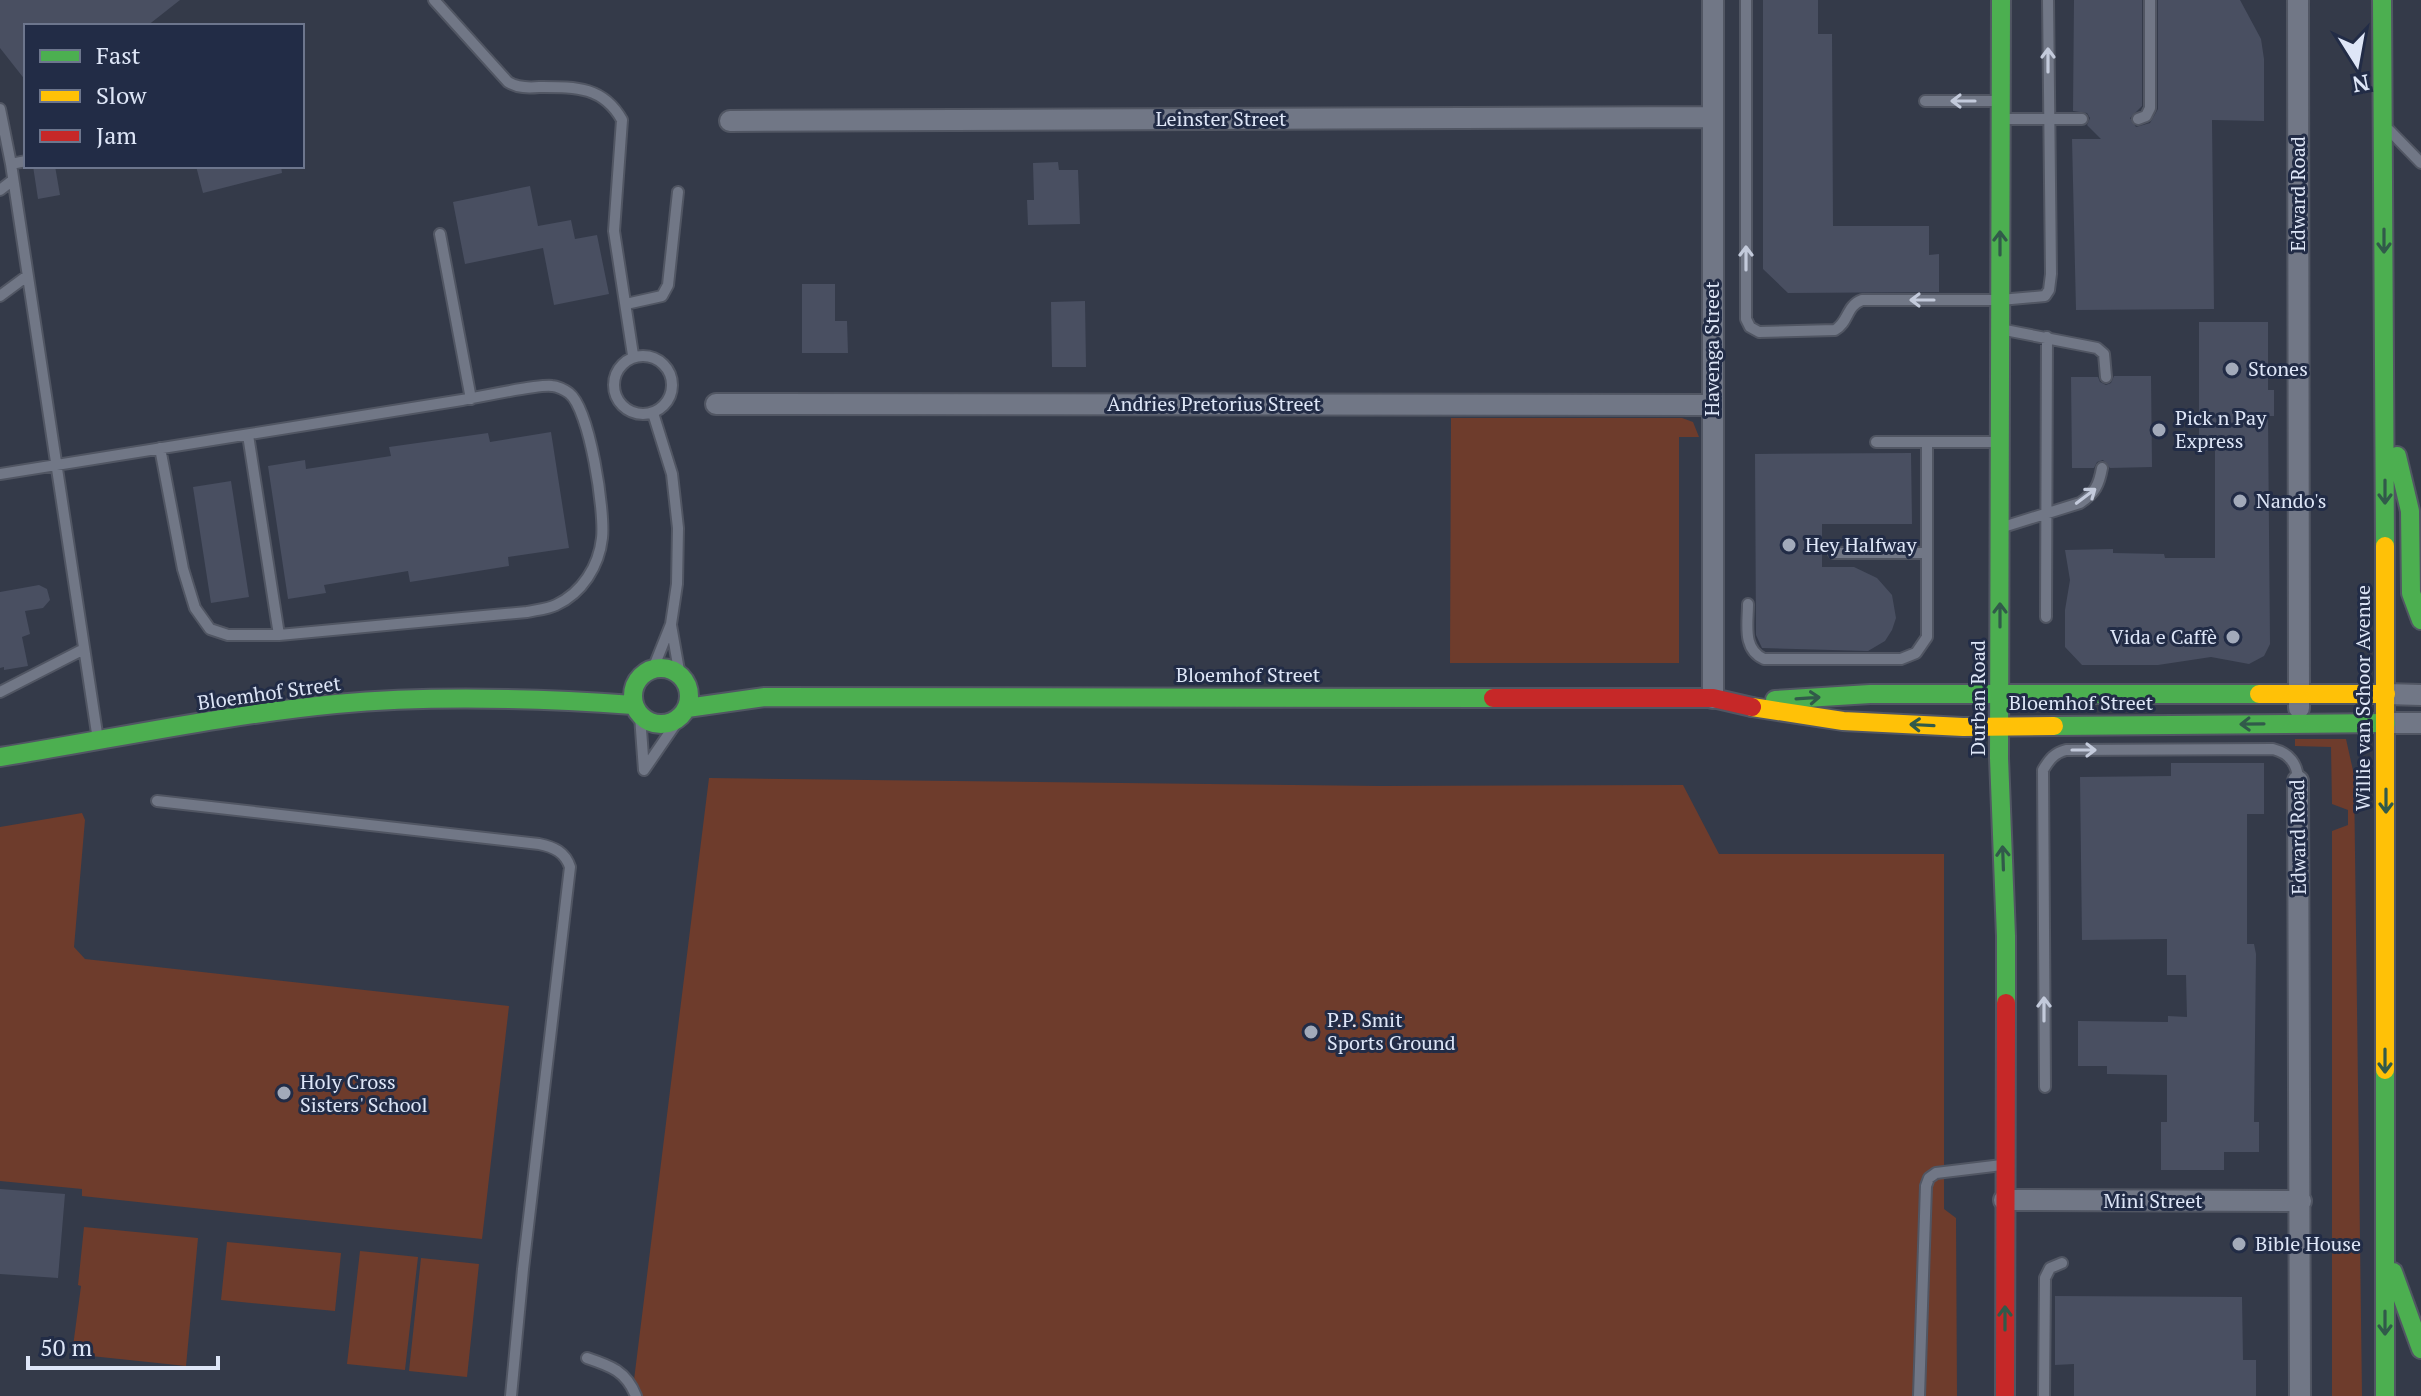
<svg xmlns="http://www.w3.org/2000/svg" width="2421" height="1396" viewBox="0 0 2421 1396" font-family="'PT Serif',serif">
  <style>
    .green { fill: #6e3c2c }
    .building { fill: #494f61 }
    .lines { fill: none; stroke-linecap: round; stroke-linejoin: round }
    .lane-casing { stroke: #515663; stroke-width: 14 }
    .street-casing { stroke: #515663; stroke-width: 24 }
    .fast-casing { stroke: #515663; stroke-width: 22 }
    .slow-casing { stroke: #515663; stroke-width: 22 }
    .jam-casing { stroke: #515663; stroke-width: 22 }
    .lane { stroke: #717786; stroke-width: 10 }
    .street { stroke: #717786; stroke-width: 20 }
    .fast { stroke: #4caf50; stroke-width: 18 }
    .slow { stroke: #ffc107; stroke-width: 18 }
    .jam { stroke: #c62828; stroke-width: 18 }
    .oneway { stroke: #c3cadb }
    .oneway2 { stroke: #315a4a }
    .poi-dot { fill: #a2aaba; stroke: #222c46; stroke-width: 3 }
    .labels { text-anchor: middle; stroke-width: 6; stroke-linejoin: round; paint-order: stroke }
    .street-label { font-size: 20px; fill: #dee6f7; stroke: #222c46 }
    .poi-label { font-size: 20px; fill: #dee6f7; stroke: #222c46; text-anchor: start }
  </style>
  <rect width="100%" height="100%" fill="#343a49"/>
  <path class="green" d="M 1451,418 L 1682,418 L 1693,422 L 1699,437 L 1679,437 L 1679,663 L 1450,663 Z
    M 2295,739 L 2346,739 L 2354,775 L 2362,1396 L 2332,1396 L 2332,831 L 2348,825 L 2348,810 L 2332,804 L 2331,747 L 2295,746 Z
    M 709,778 L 1380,786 L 1683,785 L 1719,854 L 1944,854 L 1944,1209 L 1956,1218 L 1957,1396 L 632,1396 Z
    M 82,813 L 85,820 L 74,947 L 85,959 L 509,1006 L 482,1239 L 82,1196 L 82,1189 L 0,1181 L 0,827 Z
    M 84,1227 L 198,1238 L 186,1366 L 72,1354 L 81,1286 L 78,1285 Z
    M 227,1242 L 341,1253 L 335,1311 L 221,1300 Z
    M 360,1251 L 418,1257 L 405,1370 L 347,1364 Z
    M 421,1258 L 479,1264 L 467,1377 L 409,1371 Z"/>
  <path class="building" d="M 0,0 L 180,0 L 147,26 L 26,26 L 26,81 L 0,48 Z
    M 1763,0 L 1818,0 L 1818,34 L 1832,34 L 1833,226 L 1929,226 L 1929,255 L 1939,254 L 1939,292 L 1788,293 L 1763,269 Z
    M 2074,0 L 2142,0 L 2142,106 L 2130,118 L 2136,127 L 2150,123 L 2158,109 L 2158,0 L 2240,0 L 2261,39 L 2264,59 L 2264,121 L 2212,120 L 2214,309 L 2076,310 L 2072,139 L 2101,139 L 2087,125 L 2090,118 L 2087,113 L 2073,111 Z
    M 1058,162 L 1059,170 L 1078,170 L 1080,224 L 1028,225 L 1027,200 L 1034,200 L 1033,163 Z
    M 33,166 L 55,166 L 60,195 L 38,199 Z
    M 196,166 L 281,166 L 282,173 L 203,193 Z
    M 530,186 L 538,226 L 571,220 L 575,239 L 597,235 L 609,294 L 554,305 L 543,248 L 465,264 L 453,202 Z
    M 802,284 L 835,284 L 835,321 L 847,321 L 848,353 L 802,353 Z
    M 1085,301 L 1086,367 L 1052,367 L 1051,302 Z
    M 2199,322 L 2268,322 L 2268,390 L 2274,390 L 2274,416 L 2268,416 L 2270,644 L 2264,656 L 2249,664 L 2211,657 L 2158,665 L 2082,665 L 2065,647 L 2065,610 L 2070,580 L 2065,550 L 2113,549 L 2113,553 L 2164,554 L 2165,558 L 2215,558 L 2215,451 L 2199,451 Z
    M 2114,376 L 2151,376 L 2152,467 L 2110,468 L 2103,460 L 2097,462 L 2094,468 L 2072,468 L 2071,377 L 2098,377 L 2100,382 L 2106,385 L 2111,383 Z
    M 551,432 L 569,548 L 508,557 L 509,566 L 410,582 L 408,571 L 324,585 L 326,593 L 288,599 L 268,466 L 305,460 L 306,469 L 391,456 L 389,447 L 488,433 L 490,442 Z
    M 1911,453 L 1912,524 L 1822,524 L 1822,567 L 1854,567 L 1877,578 L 1892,595 L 1896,618 L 1892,630 L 1885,641 L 1868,651 L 1762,648 L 1756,635 L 1755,454 Z
    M 231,481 L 249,597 L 211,603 L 193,487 Z
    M 39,585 L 47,589 L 50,600 L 43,608 L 25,611 L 30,634 L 22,637 L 28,666 L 4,670 L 4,667 L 0,668 L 0,592 Z
    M 2171,763 L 2264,763 L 2264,814 L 2247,814 L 2247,944 L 2254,944 L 2256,954 L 2254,1122 L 2259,1122 L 2259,1152 L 2224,1152 L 2224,1170 L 2161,1170 L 2161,1122 L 2167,1122 L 2167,1075 L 2107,1074 L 2107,1066 L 2078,1066 L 2078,1021 L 2168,1022 L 2168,1016 L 2187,1017 L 2186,975 L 2167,975 L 2167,939 L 2082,940 L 2080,777 L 2171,776 Z
    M 0,1189 L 65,1194 L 58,1278 L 0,1274 Z
    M 2055,1296 L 2242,1297 L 2243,1360 L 2256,1360 L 2256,1396 L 2074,1396 L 2074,1364 L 2055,1365 Z"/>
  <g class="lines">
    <defs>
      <path id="lane" d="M 434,0 L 508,82 C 518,88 528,88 539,87 C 575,87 603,86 622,120 L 614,231 L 633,355
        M 1746,0 L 1746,319 L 1750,327 L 1759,332 L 1835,330 C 1849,322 1846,306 1862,300 L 2000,300 L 2045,296 L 2049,290 L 2051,274 L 2048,0
        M 1925,101 L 1995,101
        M 0,109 L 11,164 L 98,740
        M 2006,119 L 2082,119
        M 2138,119 L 2146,116 L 2150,108 L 2150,0
        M 2389,130 L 2421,163
        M 11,164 L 26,161
        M 0,190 L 13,180
        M 440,234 L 471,399
        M 0,296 L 27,276
        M 626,304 L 662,296 L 668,285 L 678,192
        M 2005,330 L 2097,348 L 2104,354 L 2106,377
        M614 385a29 29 0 1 1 58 0a29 29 0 1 1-58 0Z
        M 653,413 L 672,474 L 678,528 L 677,584 L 671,624 L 653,669
        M 248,435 L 279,635
        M 1876,442 L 1995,442
        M 0,474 C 154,449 308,425 462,400 C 481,397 537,384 552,386 C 557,386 565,390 569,393 C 590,409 605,512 602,538 C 599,566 582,593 556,605 C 548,609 536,610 527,612 L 279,635 L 228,635 L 210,629 L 195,608 L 183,569 L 160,448
        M 2003,527 L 2080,503 C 2095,493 2099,485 2102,468
        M 1834,553 L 1927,553
        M 1748,604 C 1748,624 1742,649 1764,659 L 1901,659 L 1916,653 L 1927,637 L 1927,443
        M 2046,617 L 2047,337
        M 671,625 L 680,676
        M 0,692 L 84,649
        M 640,716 L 644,770
        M 644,770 L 681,716
        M 157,801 L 539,844 C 554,847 565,852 570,867 L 523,1269 L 511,1396
        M 2045,1087 L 2043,770 C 2049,760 2054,753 2066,750 L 2273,749 C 2289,753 2298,764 2298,781
        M 587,1358 C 611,1366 626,1371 636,1396
        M 1919,1396 L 1926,1186 L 1929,1178 L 1936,1173 L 2002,1165
        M 2044,1396 L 2045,1278 L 2050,1268 L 2062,1263"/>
      <path id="street" d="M 2298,0 L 2299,708
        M 730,121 L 1713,117
        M 716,404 L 1712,405
        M 2386,694 L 2421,695
        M 1713,698 L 1713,0
        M 2386,723 L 2421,723
        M 2298,781 L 2300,1396
        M 2004,1200 L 2301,1201"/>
      <path id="fast" d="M 2001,0 L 1999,758 L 2006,936 L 2006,1003
        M 2382,0 L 2385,546
        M 2397,456 L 2410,511 L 2411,593 L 2421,620
        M633 696a28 28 0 1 1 56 0a28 28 0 1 1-56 0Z
        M 1775,700 L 1870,694 L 2259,694
        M 687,708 L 765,697 L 1493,698
        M 2054,726 L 2386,723
        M 0,757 C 112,739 223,715 336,704 C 435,695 534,698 633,705
        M 2393,1272 L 2421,1349
        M 2385,1396 L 2385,1070"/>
      <path id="slow" d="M 2385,546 L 2385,1070
        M 2259,694 L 2386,694
        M 1752,707 L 1843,721 L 1963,727 L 2054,726"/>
      <path id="jam" d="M 1493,698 L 1713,698 L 1752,707
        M 2005,1396 L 2006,1003"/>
    </defs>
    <use href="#lane" class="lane-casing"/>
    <use href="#street" class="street-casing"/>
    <use href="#fast" class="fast-casing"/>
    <use href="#slow" class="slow-casing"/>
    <use href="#jam" class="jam-casing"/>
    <use href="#lane" class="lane"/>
    <use href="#street" class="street"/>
    <use href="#fast" class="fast"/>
    <use href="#slow" class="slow"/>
    <use href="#jam" class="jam"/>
  </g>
  <defs><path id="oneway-shaft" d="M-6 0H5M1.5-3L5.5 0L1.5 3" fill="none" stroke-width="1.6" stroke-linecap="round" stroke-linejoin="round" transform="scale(2)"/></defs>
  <g class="oneway">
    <use href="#oneway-shaft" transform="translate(2048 60) rotate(-90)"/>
    <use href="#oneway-shaft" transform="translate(1963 101) rotate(-180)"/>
    <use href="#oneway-shaft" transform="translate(1746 258) rotate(-90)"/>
    <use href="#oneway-shaft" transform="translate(1922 300) rotate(180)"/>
    <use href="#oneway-shaft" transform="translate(2086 496) rotate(-37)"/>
    <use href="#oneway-shaft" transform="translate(2084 750)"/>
    <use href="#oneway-shaft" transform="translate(2044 1009) rotate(-90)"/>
  </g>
  <g class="oneway2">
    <use href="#oneway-shaft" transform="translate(2384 241) rotate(90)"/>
    <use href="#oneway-shaft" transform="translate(2000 243) rotate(-90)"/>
    <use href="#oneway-shaft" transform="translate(2385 492) rotate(90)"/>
    <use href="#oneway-shaft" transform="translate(2000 615) rotate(-90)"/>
    <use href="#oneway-shaft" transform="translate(1808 698) rotate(-4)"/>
    <use href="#oneway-shaft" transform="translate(2252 724) rotate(179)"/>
    <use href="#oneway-shaft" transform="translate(1922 725) rotate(-177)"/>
    <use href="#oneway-shaft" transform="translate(2386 801) rotate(90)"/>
    <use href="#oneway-shaft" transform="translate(2003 858) rotate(-92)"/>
    <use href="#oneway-shaft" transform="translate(2385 1061) rotate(90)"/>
    <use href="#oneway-shaft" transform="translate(2005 1318) rotate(-90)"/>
    <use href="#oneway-shaft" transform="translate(2385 1323) rotate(90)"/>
  </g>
  <g class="poi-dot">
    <circle cx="2232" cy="369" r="8"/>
    <circle cx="2159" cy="430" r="8"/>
    <circle cx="2240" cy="501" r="8"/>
    <circle cx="1789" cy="545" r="8"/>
    <circle cx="2233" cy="637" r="8"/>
    <circle cx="1311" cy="1032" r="8"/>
    <circle cx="284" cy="1093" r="8"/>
    <circle cx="2239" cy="1244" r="8"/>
  </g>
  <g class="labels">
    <g class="street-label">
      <text x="1221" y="126">Leinster Street</text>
      <text transform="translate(2298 194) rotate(-90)" y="7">Edward Road</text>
      <text transform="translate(1712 349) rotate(-90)" y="7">Havenga Street</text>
      <text x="1214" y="411">Andries Pretorius Street</text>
      <text x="1248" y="682">Bloemhof Street</text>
      <text transform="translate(269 693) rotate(-8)" y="7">Bloemhof Street</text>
      <text transform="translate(1978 698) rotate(-90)" y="7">Durban Road</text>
      <text transform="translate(2363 698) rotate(-90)" y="7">Willie van Schoor Avenue</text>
      <text x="2081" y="710">Bloemhof Street</text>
      <text transform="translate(2298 837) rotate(-91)" y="7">Edward Road</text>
      <text x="2153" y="1208">Mini Street</text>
    </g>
    <g class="poi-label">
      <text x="2248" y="376">Stones</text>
      <text x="2175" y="425">Pick n Pay<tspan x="2175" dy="23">Express</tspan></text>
      <text x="2256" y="508">Nando's</text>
      <text x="1805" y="552">Hey Halfway</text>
      <text x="2217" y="644" text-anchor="end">Vida e Caffè</text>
      <text x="1327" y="1027">P.P. Smit<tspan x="1327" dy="23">Sports Ground</tspan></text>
      <text x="300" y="1089">Holy Cross<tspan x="300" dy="23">Sisters' School</tspan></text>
      <text x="2255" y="1251">Bible House</text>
    </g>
  </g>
  <rect x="24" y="24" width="280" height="144" fill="#222c46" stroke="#6d768d" stroke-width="2"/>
  <rect x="40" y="50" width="40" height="12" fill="#4caf50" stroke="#6d768d" stroke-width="2"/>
  <text x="96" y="64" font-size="24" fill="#dee6f7">Fast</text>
  <rect x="40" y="90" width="40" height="12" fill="#ffc107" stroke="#6d768d" stroke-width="2"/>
  <text x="96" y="104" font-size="24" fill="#dee6f7">Slow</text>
  <rect x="40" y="130" width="40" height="12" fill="#c62828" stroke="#6d768d" stroke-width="2"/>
  <text x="96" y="144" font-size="24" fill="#dee6f7">Jam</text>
  <g transform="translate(2357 64) rotate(169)" stroke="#222c46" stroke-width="6" paint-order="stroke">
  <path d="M0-6L14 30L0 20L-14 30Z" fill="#dee6f7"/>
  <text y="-12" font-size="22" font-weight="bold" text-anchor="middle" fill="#dee6f7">N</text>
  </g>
  <path d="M28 1356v12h190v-12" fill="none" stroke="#dee6f7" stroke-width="4"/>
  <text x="40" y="1356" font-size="24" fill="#dee6f7" stroke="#222c46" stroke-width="6" paint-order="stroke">50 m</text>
</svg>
